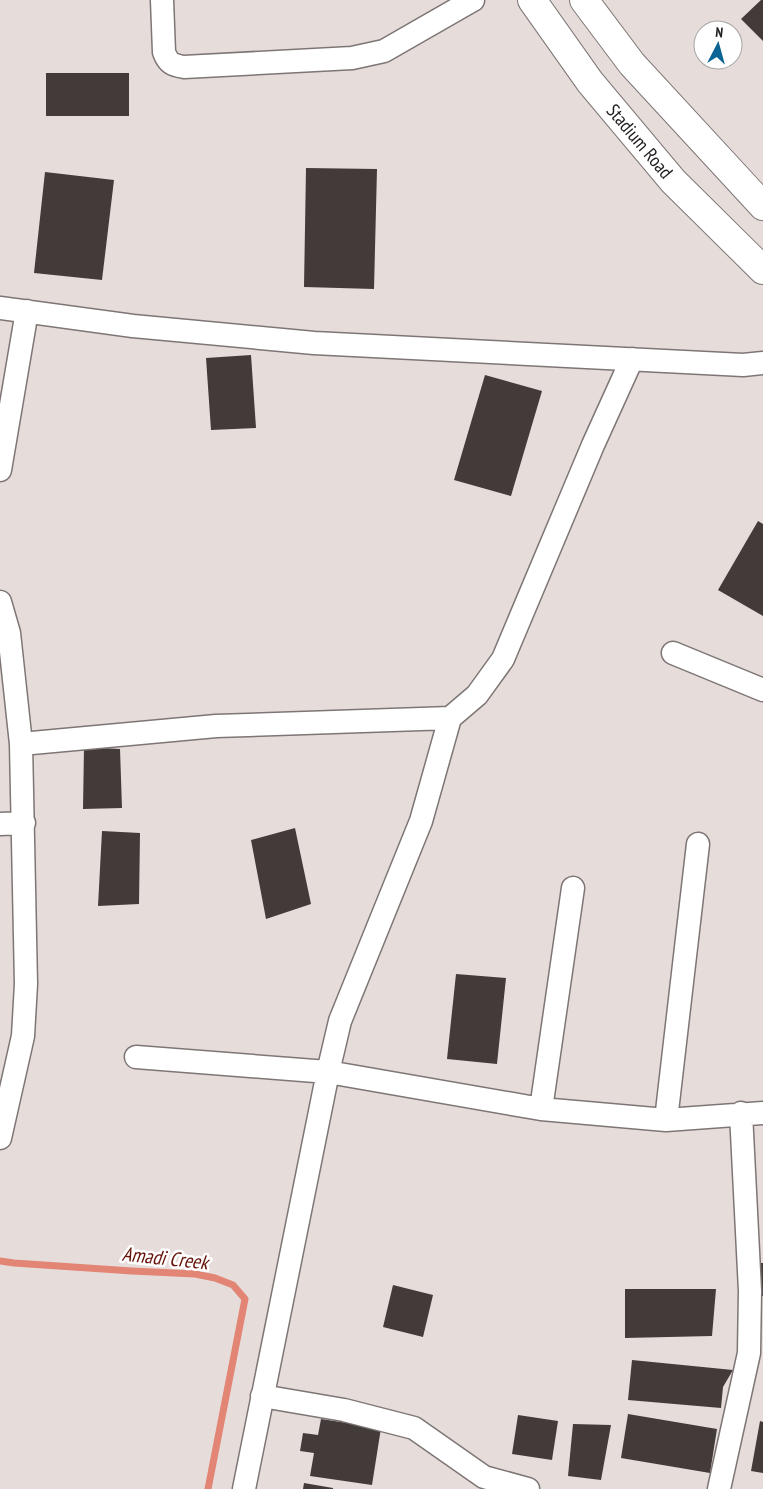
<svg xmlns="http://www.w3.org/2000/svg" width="763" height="1489" viewBox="0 0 763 1489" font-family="'PT Sans Narrow',sans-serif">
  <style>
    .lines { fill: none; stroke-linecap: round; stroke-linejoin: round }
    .stream { stroke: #e28575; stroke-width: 7 }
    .building { fill: #423b3a }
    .minor-casing { stroke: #7d7674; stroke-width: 25 }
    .major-casing { stroke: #7d7674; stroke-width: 30 }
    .minor { stroke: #fff; stroke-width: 22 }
    .major { stroke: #fff; stroke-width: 28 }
    .labels { text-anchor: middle; stroke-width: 5; stroke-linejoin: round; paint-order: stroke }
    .street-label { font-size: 19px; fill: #221f1e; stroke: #fff }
    .water-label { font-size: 20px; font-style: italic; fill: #661208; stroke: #fff }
  </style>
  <rect width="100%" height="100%" fill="#e6dddb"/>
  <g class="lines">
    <path class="stream" d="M 0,1261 L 14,1263 L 132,1271 L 195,1274 L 215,1278 L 233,1285 L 245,1299 L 208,1489"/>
  </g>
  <path class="building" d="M 761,0 L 763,0 L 763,41 L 741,19 Z
    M 46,73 L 129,73 L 129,116 L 46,116 Z
    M 306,168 L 377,169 L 374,289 L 304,287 Z
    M 45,172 L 114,180 L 102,280 L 34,273 Z
    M 251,355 L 256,428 L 211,430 L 206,358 Z
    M 485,375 L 542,391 L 511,496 L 454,480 Z
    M 758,521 L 763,524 L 763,616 L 718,590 Z
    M 84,747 L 120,749 L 122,808 L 83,809 Z
    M 295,828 L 311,904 L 266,919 L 251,840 Z
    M 102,831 L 140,833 L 139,904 L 98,906 Z
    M 456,974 L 506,978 L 497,1064 L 447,1059 Z
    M 761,1263 L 763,1263 L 763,1296 L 760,1296 Z
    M 393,1285 L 433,1295 L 423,1337 L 383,1327 Z
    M 625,1289 L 716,1289 L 712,1336 L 625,1338 Z
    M 632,1360 L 733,1370 L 723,1387 L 721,1408 L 628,1400 Z
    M 628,1414 L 717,1429 L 710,1473 L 621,1458 Z
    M 518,1415 L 558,1421 L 552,1460 L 512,1454 Z
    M 321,1419 L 381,1428 L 372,1485 L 310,1476 L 314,1453 L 300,1451 L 303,1433 L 318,1435 Z
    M 760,1421 L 763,1422 L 763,1473 L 751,1471 Z
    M 573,1424 L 611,1425 L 601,1480 L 568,1476 Z
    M 304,1483 L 333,1488 L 333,1489 L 303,1489 Z"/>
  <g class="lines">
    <defs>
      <path id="minor" d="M 162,0 L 164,52 C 168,63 172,65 184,67 L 352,58 L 384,51 L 473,0
        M 0,308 L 133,326 L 314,343 L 743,365 L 763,363
        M 0,470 L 27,311
        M 0,602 L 9,633 L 21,744 L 26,984 L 23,1036 L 0,1138
        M 673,653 L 763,690
        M 21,744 L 216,726 L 450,718
        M 0,824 L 24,823
        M 136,1057 L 328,1072 L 541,1109 L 666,1120 L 763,1113
        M 541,1109 L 573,888
        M 666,1120 L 698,844
        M 262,1396 L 344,1410 L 414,1428 L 484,1477 L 528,1489
        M 244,1489 L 328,1072 L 340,1021 L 421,821 L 450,718 L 477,695 L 503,659 L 593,445 L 632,359
        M 719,1489 L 749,1353 L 750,1291 L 741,1113"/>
      <path id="major" d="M 532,0 L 590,82 L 673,181 L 763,270
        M 584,0 L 632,64 L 763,206"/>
    </defs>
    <use href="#minor" class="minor-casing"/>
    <use href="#major" class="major-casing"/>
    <use href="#minor" class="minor"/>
    <use href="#major" class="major"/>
  </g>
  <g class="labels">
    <g class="street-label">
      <text transform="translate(640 141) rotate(50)" y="7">Stadium Road</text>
    </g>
    <g class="water-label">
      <text transform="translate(165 1258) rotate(6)" y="7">Amadi Creek</text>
    </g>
  </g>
  <g transform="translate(718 45) rotate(6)"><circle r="24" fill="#ffffff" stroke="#a7a5a5"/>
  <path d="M0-4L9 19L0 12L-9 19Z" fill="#0a6494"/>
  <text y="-8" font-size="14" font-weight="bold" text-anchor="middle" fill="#221f1e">N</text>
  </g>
</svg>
